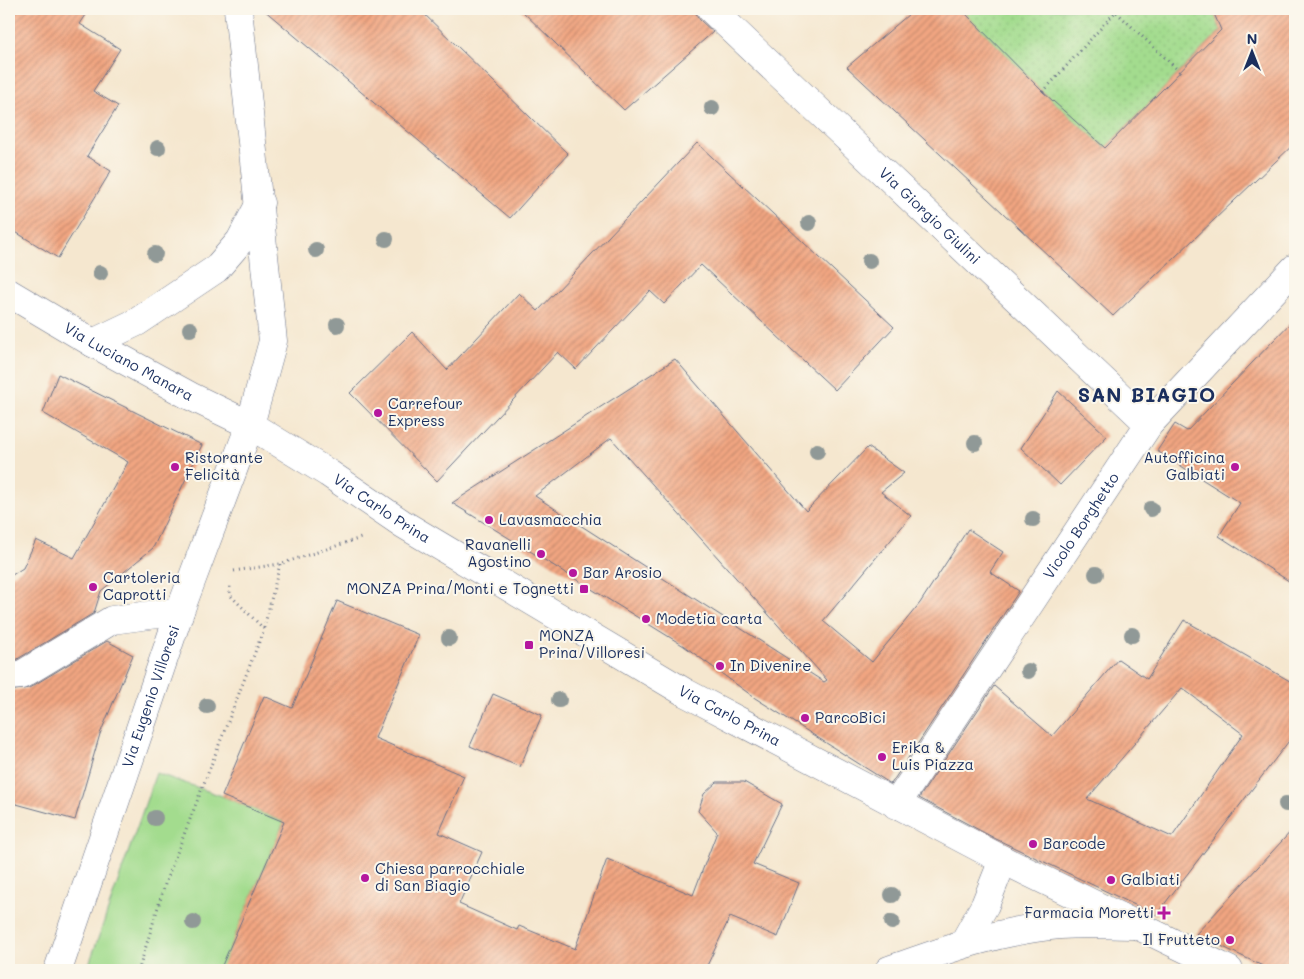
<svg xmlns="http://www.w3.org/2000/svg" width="1304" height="979" viewBox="0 0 1304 979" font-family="Mali,sans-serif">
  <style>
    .green { fill: #a3dc8e; stroke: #5f8676 }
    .garden { fill: url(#garden-dots); stroke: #5f8676 }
    .building { fill: url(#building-hatch); fill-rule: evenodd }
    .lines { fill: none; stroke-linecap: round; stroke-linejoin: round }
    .minor-casing { stroke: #676f86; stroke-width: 29 }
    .tertiary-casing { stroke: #676f86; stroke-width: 29 }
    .path { stroke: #676f86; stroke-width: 3; stroke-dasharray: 1 4; stroke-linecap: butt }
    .minor { stroke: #fff; stroke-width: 28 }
    .tertiary { stroke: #fff; stroke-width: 28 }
    .tree { fill: #909997 }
    .poi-dot { fill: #b5179e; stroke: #fbf7ec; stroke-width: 2 }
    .labels { text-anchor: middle; stroke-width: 4; stroke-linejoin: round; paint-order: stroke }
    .street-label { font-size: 15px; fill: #1b2f5e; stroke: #fbf7ec }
    .poi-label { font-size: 15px; fill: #1b2f5e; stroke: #fbf7ec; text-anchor: start }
    .district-label { font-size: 20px; font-weight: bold; letter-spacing: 1px; fill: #1b2f5e; stroke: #fbf7ec }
  </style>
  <defs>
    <pattern id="garden-dots" width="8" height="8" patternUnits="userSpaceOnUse" patternTransform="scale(1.25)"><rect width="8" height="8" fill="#a3dc8e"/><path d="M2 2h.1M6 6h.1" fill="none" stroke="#8cbd7d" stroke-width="1.8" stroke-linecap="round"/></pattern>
    <pattern id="building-hatch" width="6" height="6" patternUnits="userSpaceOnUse" patternTransform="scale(1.25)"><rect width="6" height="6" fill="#f2a681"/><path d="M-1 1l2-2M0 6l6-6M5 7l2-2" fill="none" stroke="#c3886d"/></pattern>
  </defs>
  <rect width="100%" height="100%" fill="#fbf7ec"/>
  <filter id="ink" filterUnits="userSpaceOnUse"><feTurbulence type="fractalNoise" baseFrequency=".02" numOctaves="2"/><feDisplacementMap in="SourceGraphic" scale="10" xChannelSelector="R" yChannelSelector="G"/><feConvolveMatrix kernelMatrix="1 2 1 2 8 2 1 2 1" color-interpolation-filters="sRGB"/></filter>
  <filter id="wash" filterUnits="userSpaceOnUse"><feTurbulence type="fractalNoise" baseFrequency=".0096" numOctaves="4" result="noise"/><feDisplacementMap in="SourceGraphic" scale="20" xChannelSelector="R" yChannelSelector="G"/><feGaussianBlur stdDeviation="1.12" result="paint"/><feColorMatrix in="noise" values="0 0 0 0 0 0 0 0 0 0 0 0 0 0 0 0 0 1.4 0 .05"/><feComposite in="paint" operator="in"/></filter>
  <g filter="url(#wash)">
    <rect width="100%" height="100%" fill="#f5e7cf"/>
    <path class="green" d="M 156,773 L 222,796 L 284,822 L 223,964 L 237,970 L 87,970 Z"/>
    <path class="garden" d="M 961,9 L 1212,9 L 1221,30 L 1105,148 L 1043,92 Z"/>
    <g id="blocks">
      <path class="building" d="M 9,9 L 90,9 L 80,24 L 120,49 L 93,91 L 118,106 L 87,156 L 111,171 L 58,258 L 9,228 Z
        M 263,9 L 419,9 L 568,154 L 510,218 Z
        M 520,9 L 696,9 L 696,14 L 700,20 L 713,32 L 624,110 Z
        M 915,9 L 961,9 L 1043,92 L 1105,148 L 1221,30 L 1212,9 L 1295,9 L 1295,143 L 1113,316 L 847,67 Z
        M 697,143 L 894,327 L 835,390 L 701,265 L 664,304 L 650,291 L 576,369 L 558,352 L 437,481 L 350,393 L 412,332 L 447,370 L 519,293 L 538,311 Z
        M 1295,318 L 1295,585 L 1219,536 L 1240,503 L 1157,451 L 1175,424 L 1187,431 Z
        M 675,359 L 806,511 L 868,447 L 904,473 L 881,492 L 911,516 L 823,621 L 872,662 L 920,603 L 968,529 L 1003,552 L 990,572 L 1019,591 L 891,784 L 755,698 L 684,646 L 452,503 ZM 611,438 L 827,680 L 824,682 L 535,496 Z
        M 58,374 L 202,445 L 153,548 L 101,591 L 94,613 L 16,660 L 9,660 L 9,577 L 23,568 L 36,540 L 74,558 L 128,462 L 43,413 Z
        M 1058,391 L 1107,436 L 1060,485 L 1021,448 Z
        M 337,601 L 419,635 L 375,738 L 464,776 L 439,833 L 482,852 L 459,904 L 517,930 L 519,926 L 575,949 L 607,859 L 693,895 L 717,832 L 698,811 L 704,794 L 717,782 L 744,782 L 782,804 L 753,864 L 799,883 L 778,937 L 730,917 L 705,970 L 220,970 L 284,822 L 222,796 L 264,696 L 292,708 Z
        M 1184,620 L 1295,684 L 1295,733 L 1156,915 L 996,839 L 919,798 L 994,686 L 1052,736 L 1118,659 L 1147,679 ZM 1182,688 L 1243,734 L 1172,837 L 1087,799 Z
        M 107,641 L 133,655 L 100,734 L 75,820 L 9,802 L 9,691 L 29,688 Z
        M 493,694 L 542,715 L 520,767 L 470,746 Z
        M 1295,827 L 1295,970 L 1271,970 L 1196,934 Z"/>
    </g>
  </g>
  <g filter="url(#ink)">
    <use href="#blocks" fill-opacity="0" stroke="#676f86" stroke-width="1"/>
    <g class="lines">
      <defs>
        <g id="minor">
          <path id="s1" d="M 711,9 L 1149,424"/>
          <path d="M 93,343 L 137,322 L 216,269 L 240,241 L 260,203"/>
          <path d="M 9,676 L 21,675 L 112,620 L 180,611"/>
          <path id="s2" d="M 896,805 L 1149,424 L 1295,268"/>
          <path d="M 963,944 L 985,905 L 1003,860"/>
          <path id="s3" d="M 58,970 L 180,611 L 250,425 L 273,341 L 238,9"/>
          <path d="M 889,970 C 945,950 1000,930 1060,925 C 1085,923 1111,925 1137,925"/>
        </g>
        <g id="tertiary">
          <path id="s4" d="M 9,293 L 93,343 L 190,396 L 250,425 L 328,473 L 403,524 L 686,693 L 1003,860 L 1229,970"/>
        </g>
      </defs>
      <use href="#minor" class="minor-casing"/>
      <use href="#tertiary" class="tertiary-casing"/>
      <path class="path" d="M 1113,9 L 1180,72
        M 1043,92 L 1118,9
        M 234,571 L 280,564 L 361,538
        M 264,628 L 280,564
        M 141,970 L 139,969 L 166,881 L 264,629 L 230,595 L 230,585"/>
      <use href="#minor" class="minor"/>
      <use href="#tertiary" class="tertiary"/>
    </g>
    <g class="tree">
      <circle cx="712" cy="108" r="8"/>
      <circle cx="158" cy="148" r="8"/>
      <circle cx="809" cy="223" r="8"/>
      <circle cx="386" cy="239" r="8"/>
      <circle cx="316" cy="250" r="8"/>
      <circle cx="155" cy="254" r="8"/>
      <circle cx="869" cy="261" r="8"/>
      <circle cx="100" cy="273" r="8"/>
      <circle cx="337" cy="325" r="8"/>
      <circle cx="190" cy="329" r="8"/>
      <circle cx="975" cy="443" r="8"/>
      <circle cx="817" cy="451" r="8"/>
      <circle cx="1151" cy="509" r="8"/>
      <circle cx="1033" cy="519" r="8"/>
      <circle cx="1096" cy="574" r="8"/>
      <circle cx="1132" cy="635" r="8"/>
      <circle cx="449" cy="638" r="8"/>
      <circle cx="1028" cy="671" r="8"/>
      <circle cx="559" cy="700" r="8"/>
      <circle cx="207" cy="706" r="8"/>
      <circle cx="1286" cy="804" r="8"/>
      <circle cx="155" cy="818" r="8"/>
      <circle cx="892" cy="895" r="8"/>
      <circle cx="193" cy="922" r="8"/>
      <circle cx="892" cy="922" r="8"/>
    </g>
  </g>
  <g class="poi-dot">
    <circle cx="378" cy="413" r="5"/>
    <circle cx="175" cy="467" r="5"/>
    <circle cx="1235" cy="467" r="5"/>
    <circle cx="489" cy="520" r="5"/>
    <circle cx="541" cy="554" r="5"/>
    <circle cx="573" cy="573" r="5"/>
    <circle cx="93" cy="587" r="5"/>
    <rect x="579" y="584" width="10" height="10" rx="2.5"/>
    <circle cx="646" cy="619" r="5"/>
    <rect x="524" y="640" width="10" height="10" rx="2.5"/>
    <circle cx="720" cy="666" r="5"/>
    <circle cx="805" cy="718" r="5"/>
    <circle cx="882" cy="757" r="5"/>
    <circle cx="1033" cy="844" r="5"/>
    <circle cx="365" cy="878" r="5"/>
    <circle cx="1111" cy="880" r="5"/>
    <path d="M1161.5 905.5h5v5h5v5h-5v5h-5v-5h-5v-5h5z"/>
    <circle cx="1230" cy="940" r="5"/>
  </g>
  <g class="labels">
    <g class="street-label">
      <text dy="5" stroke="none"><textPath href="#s1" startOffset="301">Via Giorgio Giulini</textPath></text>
      <text dy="5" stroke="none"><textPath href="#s4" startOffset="138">Via Luciano Manara</textPath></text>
      <text dy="5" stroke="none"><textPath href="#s4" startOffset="431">Via Carlo Prina</textPath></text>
      <text dy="5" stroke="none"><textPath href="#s2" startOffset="335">Vicolo Borghetto</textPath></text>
      <text dy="5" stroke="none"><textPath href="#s3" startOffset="289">Via Eugenio Villoresi</textPath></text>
      <text dy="5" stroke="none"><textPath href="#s4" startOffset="836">Via Carlo Prina</textPath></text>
    </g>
    <g class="poi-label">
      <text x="388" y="409">Carrefour<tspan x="388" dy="17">Express</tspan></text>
      <text x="185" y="463">Ristorante<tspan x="185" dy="17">Felicità</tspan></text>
      <text x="1225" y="463" text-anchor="end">Autofficina<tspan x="1225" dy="17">Galbiati</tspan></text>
      <text x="499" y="525">Lavasmacchia</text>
      <text x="531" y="550" text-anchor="end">Ravanelli<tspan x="531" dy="17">Agostino</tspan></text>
      <text x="583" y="578">Bar Arosio</text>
      <text x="103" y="583">Cartoleria<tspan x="103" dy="17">Caprotti</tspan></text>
      <text x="574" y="594" text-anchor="end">MONZA Prina/Monti e Tognetti</text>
      <text x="656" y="624">Modetia carta</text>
      <text x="539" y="641">MONZA<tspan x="539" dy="17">Prina/Villoresi</tspan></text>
      <text x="730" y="671">In Divenire</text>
      <text x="815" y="723">ParcoBici</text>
      <text x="892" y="753">Erika &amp;<tspan x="892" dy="17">Luis Piazza</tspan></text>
      <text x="1043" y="849">Barcode</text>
      <text x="375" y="874">Chiesa parrocchiale<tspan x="375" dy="17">di San Biagio</tspan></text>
      <text x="1121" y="885">Galbiati</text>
      <text x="1154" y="918" text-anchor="end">Farmacia Moretti</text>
      <text x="1220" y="945" text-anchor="end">Il Frutteto</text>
    </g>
    <g class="district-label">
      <text x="1147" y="402">SAN BIAGIO</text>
    </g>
  </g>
  <rect width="1304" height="979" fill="none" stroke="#fbf7ec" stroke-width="30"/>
  <g transform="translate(1252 52)" stroke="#fbf7ec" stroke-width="4" paint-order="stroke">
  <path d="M0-4L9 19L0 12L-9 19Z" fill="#1b2f5e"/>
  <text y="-8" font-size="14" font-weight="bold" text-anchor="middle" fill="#1b2f5e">N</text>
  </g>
</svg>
